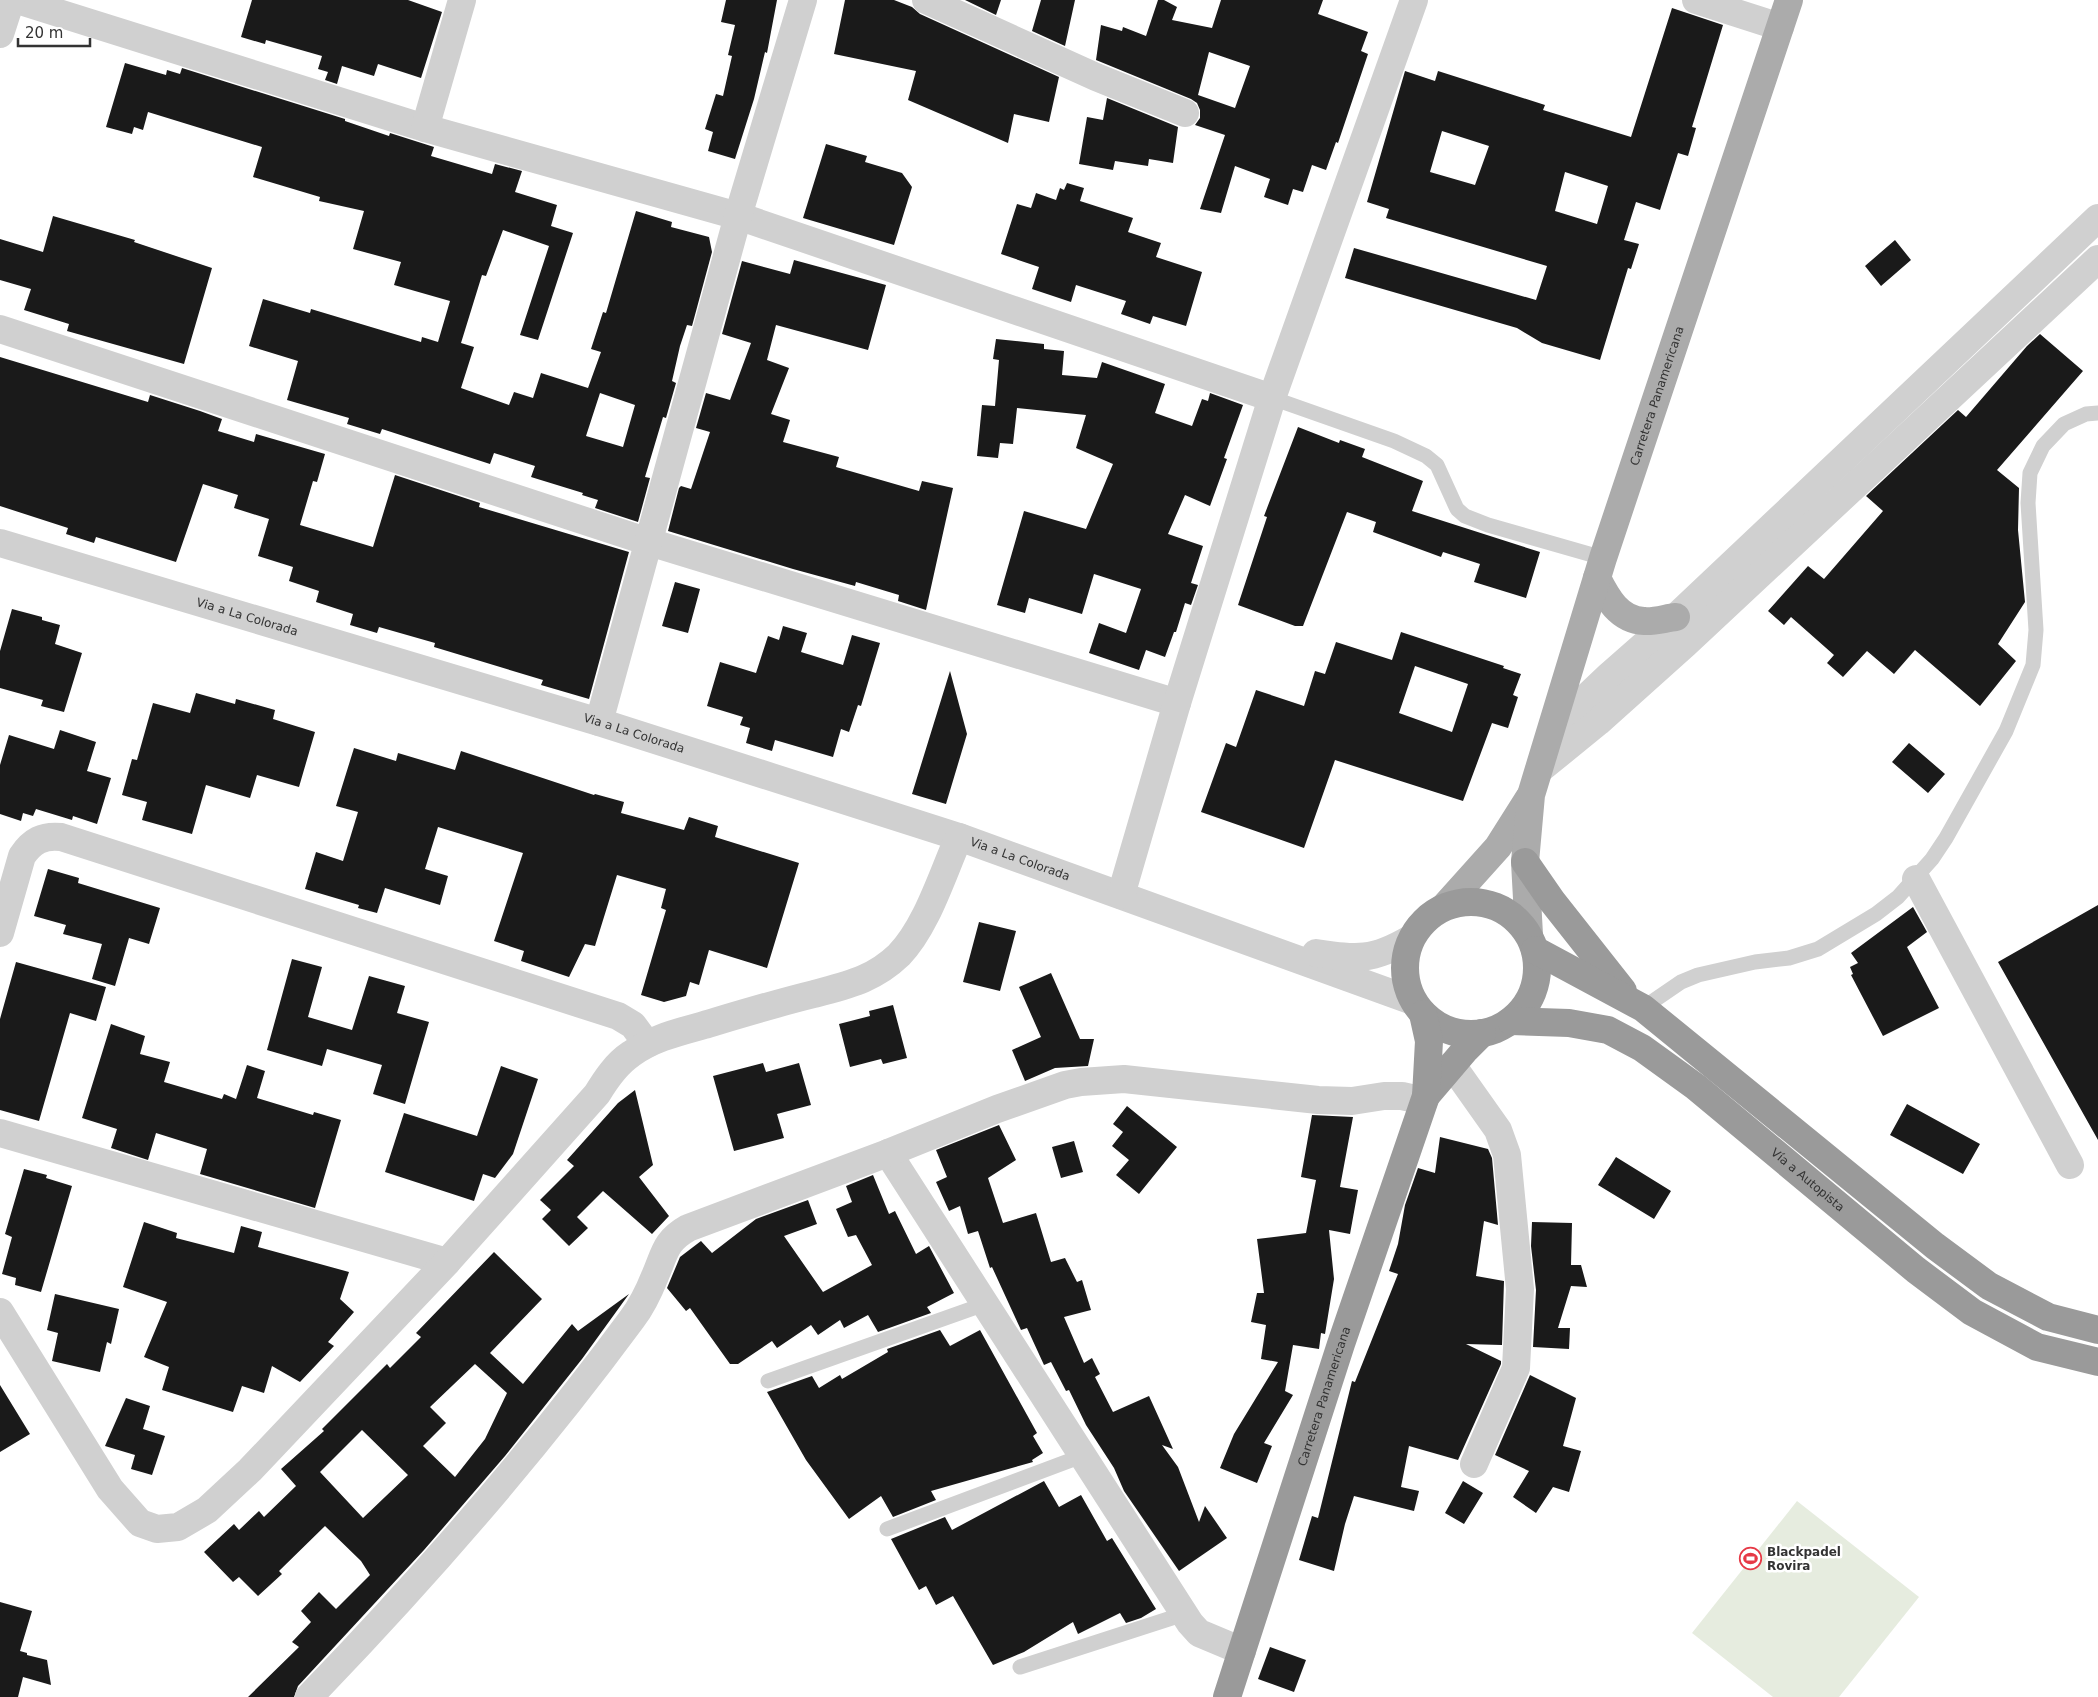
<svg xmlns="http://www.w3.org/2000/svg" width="2098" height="1697" viewBox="0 0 2098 1697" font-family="'DejaVu Sans',sans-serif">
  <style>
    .green { fill: #e6ecdf }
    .building { fill: #1a1a1a; fill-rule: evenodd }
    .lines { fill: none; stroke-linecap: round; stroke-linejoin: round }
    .lane { stroke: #d0d0d0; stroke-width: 15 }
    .street { stroke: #d0d0d0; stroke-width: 28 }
    .primary { stroke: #ababab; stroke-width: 28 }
    .highway { stroke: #9a9a9a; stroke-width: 28 }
    .labels { text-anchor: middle; stroke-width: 5; stroke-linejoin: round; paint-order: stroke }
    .street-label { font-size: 12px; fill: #333; stroke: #fff }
    .poi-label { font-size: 12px; font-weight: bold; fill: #333; stroke: #fff; text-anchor: start }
  </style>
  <rect width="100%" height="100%" fill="#fff"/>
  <path class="green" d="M 1797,1501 L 1919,1597 L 1839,1697 L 1773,1697 L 1692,1633 Z"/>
  <path class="building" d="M 252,0 L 408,0 L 442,12 L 421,78 L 378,64 L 374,76 L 342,66 L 337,84 L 325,80 L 328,72 L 318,69 L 322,56 L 266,40 L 265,44 L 241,37 Z
    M 726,0 L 777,0 L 767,53 L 765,52 L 754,99 L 735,159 L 708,151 L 713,132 L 705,129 L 716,94 L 723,96 L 732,56 L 728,55 L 735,25 L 721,22 Z
    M 845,0 L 894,0 L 912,7 L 920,14 L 1059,77 L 1049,122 L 1014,114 L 1008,143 L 908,100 L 916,71 L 834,54 Z
    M 965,0 L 1001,0 L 996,15 Z
    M 1041,0 L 1075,0 L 1065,46 L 1032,31 Z
    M 1158,0 L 1164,0 L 1177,7 L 1172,20 L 1212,28 L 1221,0 L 1323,0 L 1318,14 L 1368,32 L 1361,51 L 1368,54 L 1338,143 L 1336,142 L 1326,170 L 1312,165 L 1303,192 L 1293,189 L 1288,205 L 1264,197 L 1270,179 L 1235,166 L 1221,213 L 1200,209 L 1225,135 L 1195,125 L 1200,118 L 1200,110 L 1197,103 L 1191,99 L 1096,60 L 1101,25 L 1122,31 L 1123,27 L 1146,36 ZM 1209,52 L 1250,66 L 1235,108 L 1198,95 Z
    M 1672,8 L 1723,25 L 1692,127 L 1696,128 L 1688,156 L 1678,153 L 1660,210 L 1636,202 L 1624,240 L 1639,244 L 1631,269 L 1628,268 L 1600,360 L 1542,343 L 1517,328 L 1345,278 L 1354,248 L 1536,300 L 1547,266 L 1386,218 L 1389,209 L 1367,202 L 1405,71 L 1435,81 L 1438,71 L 1545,105 L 1543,110 L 1631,137 ZM 1442,131 L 1489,146 L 1475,185 L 1430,172 ZM 1565,172 L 1608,186 L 1597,224 L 1555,211 Z
    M 125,63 L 166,75 L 167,70 L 180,74 L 182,68 L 345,119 L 345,121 L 389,136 L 390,133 L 434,147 L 431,156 L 492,174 L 495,164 L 522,171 L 515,192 L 557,205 L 551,226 L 573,233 L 538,340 L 520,335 L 549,246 L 503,230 L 486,276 L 482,275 L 461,343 L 474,347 L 461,388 L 509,405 L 514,392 L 533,398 L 541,373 L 588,388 L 601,352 L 591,349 L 603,312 L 606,313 L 636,211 L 672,222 L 671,227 L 709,237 L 712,252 L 692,326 L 687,325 L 680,346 L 672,381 L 676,383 L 666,418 L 663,417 L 645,477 L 650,478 L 638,522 L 595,508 L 598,500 L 582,495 L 583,493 L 531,477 L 535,466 L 494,453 L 490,464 L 382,429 L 380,434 L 347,424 L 349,418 L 287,400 L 298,361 L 249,346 L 263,299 L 310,313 L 311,309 L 421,342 L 422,337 L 438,342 L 450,301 L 394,285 L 401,262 L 353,249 L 364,211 L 319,201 L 320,197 L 253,177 L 262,147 L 148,112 L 143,130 L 134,127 L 132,134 L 106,127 ZM 600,393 L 635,405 L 623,447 L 586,436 Z
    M 1107,98 L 1178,127 L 1173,163 L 1149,159 L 1148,166 L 1115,161 L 1113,170 L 1079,164 L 1087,117 L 1103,120 Z
    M 826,144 L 867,156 L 865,162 L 902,173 L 912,187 L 894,245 L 803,218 Z
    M 1067,183 L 1084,188 L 1080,201 L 1133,218 L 1128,232 L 1161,243 L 1156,257 L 1202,272 L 1186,326 L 1153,316 L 1150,324 L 1121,314 L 1126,301 L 1076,285 L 1071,302 L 1032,289 L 1039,267 L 1001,254 L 1017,204 L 1031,208 L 1036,193 L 1056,200 L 1060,188 L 1064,190 Z
    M 53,216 L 135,240 L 134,242 L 212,268 L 184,364 L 67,331 L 69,324 L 24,310 L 31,289 L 0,280 L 0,239 L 43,252 Z
    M 1895,240 L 1911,260 L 1881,286 L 1865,266 Z
    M 794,260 L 886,285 L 868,350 L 776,325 L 767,360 L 789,368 L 771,414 L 790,420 L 783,442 L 839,457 L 836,467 L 919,491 L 922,481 L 953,488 L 926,610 L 898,601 L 899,595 L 856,582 L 855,586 L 793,569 L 668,531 L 679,488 L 681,486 L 691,489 L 710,432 L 696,428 L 706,393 L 730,400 L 751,343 L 722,334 L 742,261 L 790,274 Z
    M 2040,334 L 2083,371 L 1997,470 L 2019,488 L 2018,530 L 2025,602 L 1998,644 L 2016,661 L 1980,706 L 1915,650 L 1894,674 L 1867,651 L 1843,677 L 1827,663 L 1834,655 L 1791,617 L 1784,625 L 1768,611 L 1808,566 L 1824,579 L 1883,511 L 1866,496 L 1958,410 L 1966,417 L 2027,346 Z
    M 996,339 L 1044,344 L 1044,349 L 1064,351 L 1062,375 L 1097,378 L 1102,362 L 1165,384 L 1155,413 L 1192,426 L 1202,399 L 1208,401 L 1210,393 L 1243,405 L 1224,458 L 1227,459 L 1210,506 L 1185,495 L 1168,534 L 1203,546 L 1191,583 L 1198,585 L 1191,605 L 1185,603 L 1176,632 L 1174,632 L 1165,657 L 1146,650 L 1139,670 L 1089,653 L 1099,623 L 1126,633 L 1141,589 L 1094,574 L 1082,614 L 1029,598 L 1025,613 L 997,605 L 1024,511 L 1086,529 L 1113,464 L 1076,448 L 1086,415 L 1017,408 L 1013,444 L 1000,443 L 998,458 L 977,456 L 982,405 L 995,406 L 999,360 L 993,359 Z
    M 0,357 L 148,402 L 150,395 L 200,411 L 222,419 L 218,431 L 254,442 L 256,434 L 325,454 L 317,482 L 313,481 L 300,525 L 373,547 L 395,475 L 480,503 L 479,507 L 629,552 L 589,699 L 541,685 L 543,680 L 434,647 L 435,643 L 379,627 L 377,633 L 350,625 L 353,614 L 316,602 L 319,591 L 289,581 L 293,567 L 258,556 L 269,519 L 234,508 L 238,495 L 203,484 L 176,562 L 96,537 L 94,543 L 66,534 L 68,528 L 0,506 Z
    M 1298,427 L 1339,443 L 1340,440 L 1365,449 L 1362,457 L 1423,481 L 1412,511 L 1540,552 L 1526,598 L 1474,582 L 1480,564 L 1443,552 L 1441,557 L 1373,532 L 1376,522 L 1347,512 L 1303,626 L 1295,626 L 1238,605 L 1267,517 L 1264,516 Z
    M 675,582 L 700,589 L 688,633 L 662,626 Z
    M 12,609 L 42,617 L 42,620 L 60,625 L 55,644 L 82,653 L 64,712 L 41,706 L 43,700 L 0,688 L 0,651 Z
    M 783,626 L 807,633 L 801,652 L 843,665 L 852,635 L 880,643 L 861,706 L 858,705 L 849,732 L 841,729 L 833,757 L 775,740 L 772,751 L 746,743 L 750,728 L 740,725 L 743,717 L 707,706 L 720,662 L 756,673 L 768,636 L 779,640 Z
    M 1401,632 L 1504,666 L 1503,668 L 1521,674 L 1513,695 L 1518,697 L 1508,728 L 1492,723 L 1463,801 L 1335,760 L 1304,848 L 1201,812 L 1226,743 L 1236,747 L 1256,690 L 1304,706 L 1315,671 L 1325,674 L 1336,642 L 1392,660 ZM 1415,666 L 1468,684 L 1452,732 L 1399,713 Z
    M 950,671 L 967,734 L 946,804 L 912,794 Z
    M 196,693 L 235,704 L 236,699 L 275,710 L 273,719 L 315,732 L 299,787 L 257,775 L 250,798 L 206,785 L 192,834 L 142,820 L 147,802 L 122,795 L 132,759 L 137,760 L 153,703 L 190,713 Z
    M 60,730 L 96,742 L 87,771 L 111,778 L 97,824 L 73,816 L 72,820 L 36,809 L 33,816 L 23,813 L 21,821 L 0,814 L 0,765 L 9,735 L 54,749 Z
    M 1909,743 L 1945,774 L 1928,793 L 1892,762 Z
    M 354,748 L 396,761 L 398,753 L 455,770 L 461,751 L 594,795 L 595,794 L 624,802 L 621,813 L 684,830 L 689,817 L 718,826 L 715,837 L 799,863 L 767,968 L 709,950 L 699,985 L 690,982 L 686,996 L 664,1002 L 641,995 L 666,910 L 661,908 L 666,889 L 617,875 L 595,946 L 585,944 L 569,977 L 521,961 L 524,951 L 494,941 L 523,853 L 438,827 L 425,869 L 448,876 L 440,905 L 385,888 L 377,913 L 358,908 L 359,905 L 305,889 L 316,852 L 343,861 L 358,812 L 336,806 Z
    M 48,869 L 79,878 L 78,883 L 160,908 L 149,944 L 129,938 L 115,986 L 92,979 L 102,944 L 63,934 L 66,925 L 34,916 Z
    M 2098,905 L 2098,1140 L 1998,962 Z
    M 1913,907 L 1927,932 L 1907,947 L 1939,1008 L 1883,1036 L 1851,975 L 1853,974 L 1850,967 L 1858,963 L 1851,953 Z
    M 979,922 L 1016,931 L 1000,991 L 963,982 Z
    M 292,959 L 322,967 L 308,1017 L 352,1030 L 369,976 L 405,986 L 397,1013 L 429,1022 L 405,1104 L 373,1094 L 382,1065 L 327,1049 L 322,1066 L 267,1050 Z
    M 16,962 L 106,987 L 96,1021 L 70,1013 L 39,1121 L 0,1110 L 0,1019 Z
    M 1051,973 L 1080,1039 L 1094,1039 L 1088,1066 L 1055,1068 L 1025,1081 L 1012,1050 L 1041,1037 L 1019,987 Z
    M 893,1005 L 907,1058 L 883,1064 L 881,1059 L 850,1067 L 839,1024 L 870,1016 L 869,1011 Z
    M 111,1024 L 145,1036 L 140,1054 L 170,1062 L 164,1082 L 222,1099 L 224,1094 L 236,1099 L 247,1065 L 265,1071 L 257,1098 L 313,1115 L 314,1112 L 341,1120 L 315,1208 L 200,1174 L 207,1149 L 156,1133 L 148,1160 L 111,1148 L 117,1129 L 82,1118 Z
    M 763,1063 L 766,1072 L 799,1063 L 811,1105 L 777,1114 L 784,1138 L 734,1151 L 713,1076 Z
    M 501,1066 L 538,1079 L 513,1154 L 495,1178 L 483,1174 L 474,1201 L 385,1172 L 404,1113 L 477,1136 Z
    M 635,1090 L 653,1165 L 639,1177 L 669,1216 L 652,1234 L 603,1191 L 577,1217 L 588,1228 L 569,1246 L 542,1219 L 551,1210 L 540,1200 L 574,1166 L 567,1160 L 618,1103 Z
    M 1907,1104 L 1980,1144 L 1963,1174 L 1890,1135 Z
    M 1127,1106 L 1177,1147 L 1139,1194 L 1116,1175 L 1129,1160 L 1112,1146 L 1123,1132 L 1113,1124 Z
    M 1312,1115 L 1353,1117 L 1340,1187 L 1358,1190 L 1350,1234 L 1329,1230 L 1334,1279 L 1325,1334 L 1321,1333 L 1319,1349 L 1293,1345 L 1285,1391 L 1293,1395 L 1264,1443 L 1272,1446 L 1257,1483 L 1220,1468 L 1234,1434 L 1278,1362 L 1261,1359 L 1266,1325 L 1251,1322 L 1257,1293 L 1264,1293 L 1257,1239 L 1306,1233 L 1316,1180 L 1301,1177 Z
    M 999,1125 L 1016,1160 L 988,1178 L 1003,1223 L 1036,1213 L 1051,1262 L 1065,1258 L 1077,1282 L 1082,1280 L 1091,1310 L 1064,1317 L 1084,1363 L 1092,1358 L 1100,1374 L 1095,1377 L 1113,1412 L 1149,1396 L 1173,1449 L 1162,1445 L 1178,1467 L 1199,1522 L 1205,1506 L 1227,1538 L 1179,1571 L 1124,1491 L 1114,1468 L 1086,1425 L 1069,1390 L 1066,1391 L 1051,1362 L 1044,1365 L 1027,1328 L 1021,1330 L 992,1267 L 990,1268 L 978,1231 L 968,1234 L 960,1206 L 949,1211 L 936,1182 L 947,1177 L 936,1150 Z
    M 1440,1137 L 1488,1149 L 1492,1158 L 1498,1225 L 1484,1221 L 1476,1276 L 1504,1281 L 1502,1345 L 1466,1344 L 1501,1361 L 1501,1364 L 1458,1460 L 1409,1446 L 1401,1487 L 1419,1491 L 1414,1511 L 1354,1496 L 1345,1524 L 1334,1571 L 1299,1560 L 1312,1516 L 1318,1518 L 1352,1381 L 1355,1382 L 1398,1274 L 1389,1271 L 1398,1244 L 1405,1205 L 1418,1168 L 1435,1173 Z
    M 1074,1141 L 1083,1172 L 1061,1178 L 1052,1147 Z
    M 1616,1157 L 1671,1191 L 1654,1219 L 1598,1185 Z
    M 24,1169 L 47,1175 L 46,1178 L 72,1186 L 41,1292 L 15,1285 L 16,1278 L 2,1274 L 12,1237 L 5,1234 Z
    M 873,1175 L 889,1214 L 895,1211 L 916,1254 L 929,1246 L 954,1293 L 927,1307 L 931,1313 L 878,1332 L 868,1315 L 844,1328 L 840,1320 L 818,1335 L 811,1325 L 777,1348 L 772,1341 L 738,1364 L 730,1364 L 690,1308 L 686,1311 L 667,1288 L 680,1257 L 701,1241 L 712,1253 L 756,1219 L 808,1200 L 817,1224 L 784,1236 L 823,1292 L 872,1265 L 856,1235 L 848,1237 L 836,1209 L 852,1202 L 846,1186 Z
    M 144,1222 L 177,1233 L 176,1238 L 234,1253 L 241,1226 L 262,1232 L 258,1247 L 349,1272 L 340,1299 L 354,1312 L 328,1342 L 334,1346 L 300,1382 L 272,1366 L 264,1393 L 242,1386 L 233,1412 L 162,1390 L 169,1367 L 144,1357 L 167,1302 L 123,1287 Z
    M 1532,1222 L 1572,1223 L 1571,1265 L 1581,1265 L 1587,1287 L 1571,1286 L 1558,1328 L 1570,1328 L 1569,1349 L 1533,1347 L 1536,1290 L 1531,1246 Z
    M 494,1252 L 542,1299 L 490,1353 L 523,1384 L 572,1324 L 578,1331 L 629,1294 L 582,1359 L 505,1456 L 424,1550 L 298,1686 L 294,1697 L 248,1697 L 299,1647 L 292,1642 L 311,1622 L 301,1611 L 319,1592 L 336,1609 L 370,1575 L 361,1561 L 325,1526 L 279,1571 L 282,1574 L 258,1596 L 239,1577 L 233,1582 L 204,1552 L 234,1524 L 239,1530 L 259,1511 L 264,1517 L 296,1486 L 281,1469 L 324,1431 L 322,1429 L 387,1364 L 390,1368 L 421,1337 L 416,1333 ZM 475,1364 L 507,1393 L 485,1439 L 455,1477 L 423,1446 L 446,1423 L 430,1407 ZM 362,1430 L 408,1475 L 363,1518 L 320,1472 Z
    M 55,1294 L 119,1309 L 111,1344 L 107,1342 L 100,1372 L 52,1361 L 58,1333 L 47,1330 Z
    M 940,1330 L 950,1346 L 980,1330 L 1037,1433 L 1033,1436 L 1043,1453 L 1032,1460 L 1033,1462 L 931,1491 L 936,1500 L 893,1517 L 881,1496 L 849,1519 L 806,1460 L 767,1392 L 812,1376 L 819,1388 L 840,1375 L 842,1379 L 888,1352 L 887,1349 Z
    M 1530,1375 L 1576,1398 L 1563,1446 L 1581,1451 L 1569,1492 L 1553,1487 L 1536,1513 L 1513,1497 L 1529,1471 L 1495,1455 Z
    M 0,1385 L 30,1434 L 0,1452 Z
    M 126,1398 L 150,1406 L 143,1429 L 165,1436 L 152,1475 L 131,1469 L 135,1455 L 105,1446 Z
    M 1044,1481 L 1059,1507 L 1081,1495 L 1107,1541 L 1112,1538 L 1156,1609 L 1141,1618 L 1126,1623 L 1120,1613 L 1078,1634 L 1073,1622 L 1024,1652 L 993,1665 L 953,1596 L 936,1605 L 926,1586 L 919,1590 L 891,1539 L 945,1517 L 952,1530 Z
    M 1463,1481 L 1483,1493 L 1464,1524 L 1445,1513 Z
    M 0,1602 L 32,1611 L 20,1651 L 27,1653 L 27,1655 L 47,1660 L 51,1685 L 23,1677 L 18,1697 L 0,1697 Z
    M 1270,1647 L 1306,1660 L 1294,1692 L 1258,1679 Z"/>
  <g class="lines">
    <path class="lane" d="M 1272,398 L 1394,441 L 1426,456 L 1437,465 L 1457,509 L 1465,516 L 1488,525 L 1603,558
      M 1643,1008 L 1681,982 L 1698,975 L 1755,962 L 1789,958 L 1818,949 L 1876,914 L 1898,897 L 1932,859 L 1946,838 L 2006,731 L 2033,665 L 2036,630 L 2028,503 L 2030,473 L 2043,446 L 2064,424 L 2086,414 L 2098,413
      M 768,1381 L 985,1304
      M 887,1529 L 1082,1456
      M 1020,1667 L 1184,1614"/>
    <g class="street">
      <path d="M 17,0 L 425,128 L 738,216 L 1272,398"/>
      <path d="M 926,0 L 1096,77 L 1185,113"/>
      <path d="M 1696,0 L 1780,27"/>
      <path d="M 0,34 L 11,0"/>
      <path d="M 425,128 L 462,0"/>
      <path d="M 0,329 L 649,542 L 1177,703"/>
      <path id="s1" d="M 0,543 L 599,722 L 959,837 L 1413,1001"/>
      <path d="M 599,722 L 738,216 L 803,0"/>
      <path d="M 1553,729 L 1610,675 L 1676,617 L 2098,218"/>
      <path d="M 1539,770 L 1598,722 L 1685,644 L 2098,259"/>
      <path d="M 1916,879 L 2070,1165"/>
      <path d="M 1121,895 L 1177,703 L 1272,398 L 1414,0"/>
      <path d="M 0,933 L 22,856 C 32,841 43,835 61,837 L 618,1016 L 633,1025 L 647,1044"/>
      <path d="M 1316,953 C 1358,959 1372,961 1410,939"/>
      <path d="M 1452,1065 L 1498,1130 L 1507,1155 L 1520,1289 L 1516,1368 L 1474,1464"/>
      <path d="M 0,1133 L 447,1262"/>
      <path d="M 888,1153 L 1190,1623 L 1199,1633 L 1242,1651"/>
      <path d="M 0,1312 L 110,1489 L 140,1523 L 157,1529 L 178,1527 L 207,1510 L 250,1470 L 447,1262 L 597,1094 C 606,1079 616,1064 631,1054 C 653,1038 679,1032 704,1025 C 741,1014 777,1003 814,994 C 847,985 873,980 899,955 C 927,926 942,875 959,837"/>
      <path d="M 309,1697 C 424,1578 534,1452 632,1319 C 642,1306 649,1291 655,1276 C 665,1253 665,1241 688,1228 L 888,1153 L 997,1109 L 1065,1085 L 1081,1082 L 1124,1079 L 1318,1100 L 1352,1101 L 1384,1096 L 1402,1096 L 1424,1101"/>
    </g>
    <g class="primary">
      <path d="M 1597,578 C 1607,598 1619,620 1644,621 C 1654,622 1666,618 1676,617"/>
      <path d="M 1445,906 L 1498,847 L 1529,798"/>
      <path id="s2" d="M 1529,935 L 1525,862 L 1531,795 L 1603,558 L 1789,0"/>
    </g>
    <g class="highway">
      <path d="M 1525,862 L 1552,901 L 1623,991"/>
      <circle cx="1471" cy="968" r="66"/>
      <path d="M 1535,950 L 1643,1008 L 1935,1246 L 1989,1286 L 2048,1317 L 2098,1330"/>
      <path id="s3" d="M 1511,1021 L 1569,1023 L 1608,1030 L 1642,1048 L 1696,1087 L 1916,1270 L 1972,1312 L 2037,1347 L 2098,1362"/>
      <path d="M 1426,1096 L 1466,1049 L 1482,1033"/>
      <path id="s4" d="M 1227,1697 L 1341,1344 L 1426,1096 L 1429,1041 L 1423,1014"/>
    </g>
  </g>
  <defs>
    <symbol id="stadium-ring" viewBox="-11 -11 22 22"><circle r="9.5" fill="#fff" stroke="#e63946" stroke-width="1.5"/><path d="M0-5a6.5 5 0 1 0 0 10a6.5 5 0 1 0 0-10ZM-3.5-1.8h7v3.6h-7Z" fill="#e63946"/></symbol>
  </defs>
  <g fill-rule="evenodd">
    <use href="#stadium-ring" x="1738" y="1546" width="25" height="25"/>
  </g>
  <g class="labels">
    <g class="street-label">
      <text dy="4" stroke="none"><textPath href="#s2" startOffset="559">Carretera Panamericana</textPath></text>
      <text dy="4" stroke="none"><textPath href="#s1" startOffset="258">Via a La Colorada</textPath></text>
      <text dy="4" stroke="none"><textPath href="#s1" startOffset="662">Via a La Colorada</textPath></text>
      <text dy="4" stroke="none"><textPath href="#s1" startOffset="1068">Via a La Colorada</textPath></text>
      <text dy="4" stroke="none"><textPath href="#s3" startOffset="348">Vía a Autopista</textPath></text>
      <text dy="4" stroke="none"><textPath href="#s4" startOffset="316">Carretera Panamericana</textPath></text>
    </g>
    <g class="poi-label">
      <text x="1767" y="1556">Blackpadel<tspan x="1767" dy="14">Rovira</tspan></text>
    </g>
  </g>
  <path d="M18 38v8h72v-8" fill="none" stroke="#333333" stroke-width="2.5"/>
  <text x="25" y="38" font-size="15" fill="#333333" stroke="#ffffff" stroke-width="4" paint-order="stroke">20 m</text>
</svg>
